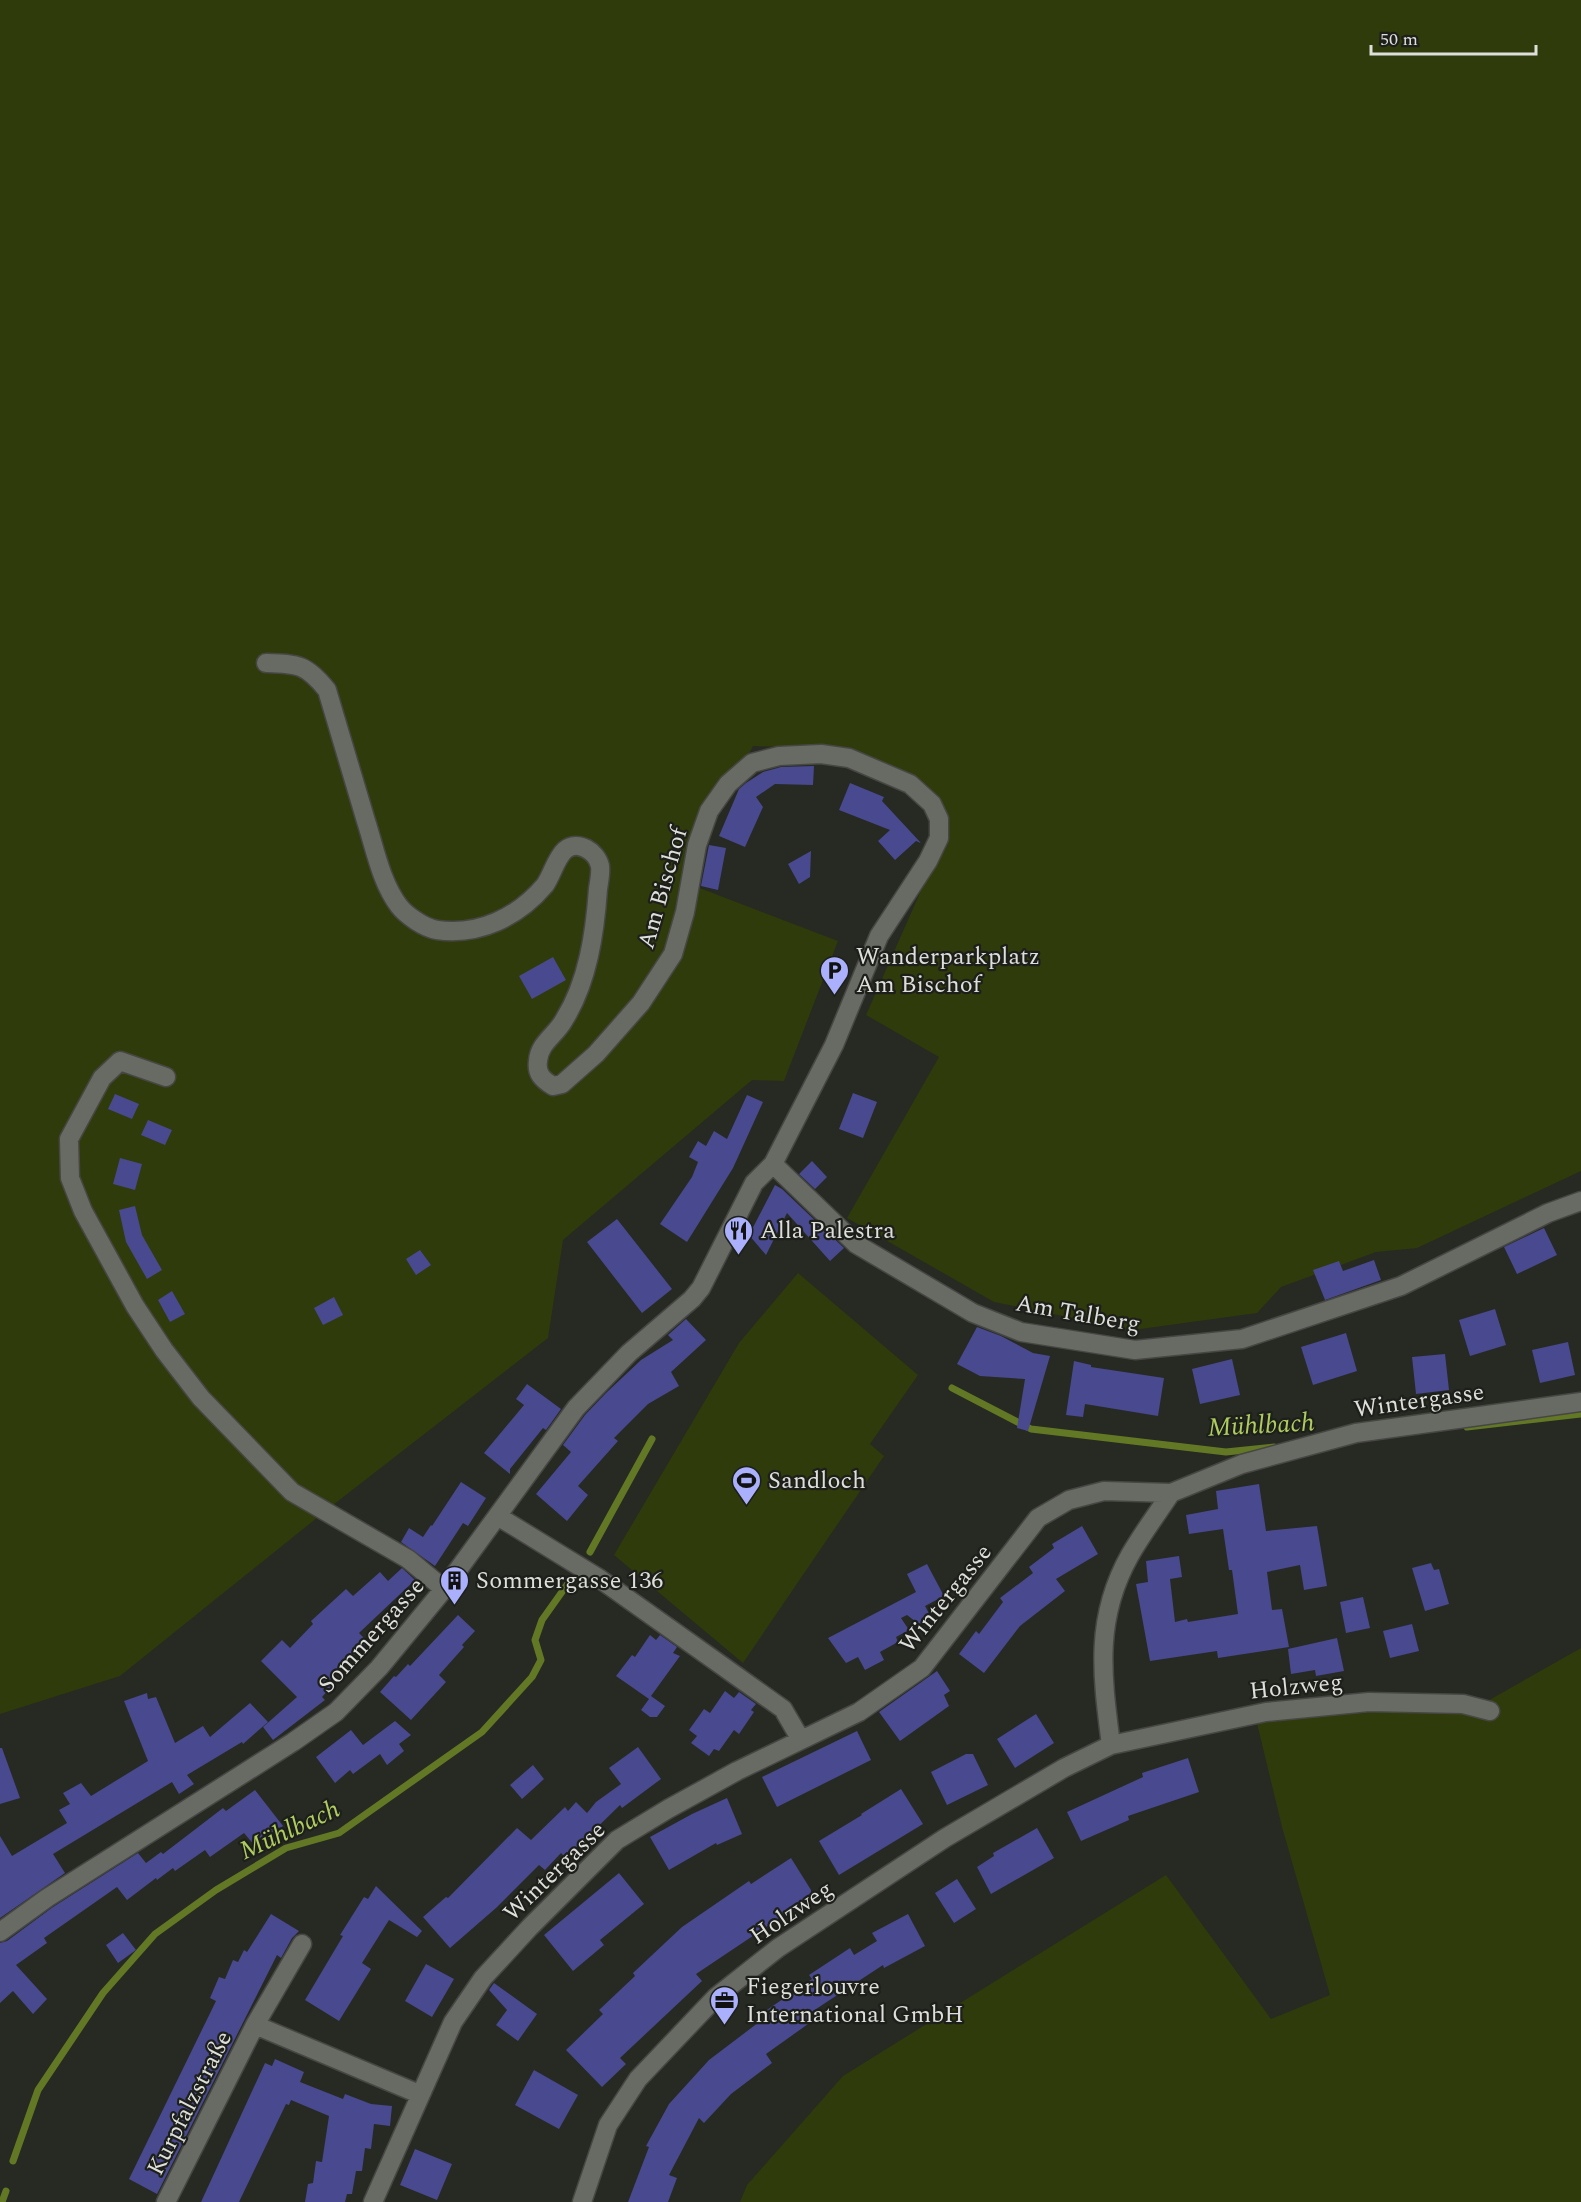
<svg xmlns="http://www.w3.org/2000/svg" width="1581" height="2202" viewBox="0 0 1581 2202" font-family="Spectral,serif">
  <style>
    .green { fill: #2f3b0a }
    .lines { fill: none; stroke-linecap: round; stroke-linejoin: round }
    .stream { stroke: #637824; stroke-width: 7 }
    .building { fill: #48498e }
    .minor-casing { stroke: #464743; stroke-width: 21 }
    .minor { stroke: #686a64; stroke-width: 18 }
    .labels { text-anchor: middle; stroke-width: 4.5; stroke-linejoin: round; paint-order: stroke }
    .street-label { font-size: 24px; fill: #dedfdb; stroke: #1d1f1a }
    .poi-label { font-size: 24px; fill: #dedfdb; stroke: #1d1f1a; text-anchor: start }
    .water-label { font-size: 26px; font-style: italic; fill: #afcd5f; stroke: #1d1f1a }
  </style>
  <rect width="100%" height="100%" fill="#272923"/>
  <path class="green" d="M 0,0 L 1581,0 L 1581,1171 L 1417,1248 L 1376,1252 L 1281,1287 L 1257,1313 L 1133,1330 L 994,1302 L 847,1218 L 939,1057 L 866,1015 L 942,843 L 920,799 L 828,749 L 753,746 L 711,828 L 697,887 L 838,941 L 784,1081 L 752,1080 L 563,1240 L 548,1338 L 333,1505 L 120,1676 L 0,1714 Z
    M 798,1273 L 918,1375 L 870,1444 L 884,1456 L 743,1663 L 614,1555 L 739,1343 Z
    M 1581,1648 L 1581,2202 L 740,2202 L 747,2185 L 843,2076 L 1166,1875 L 1271,2019 L 1330,1995 L 1282,1827 L 1256,1719 L 1477,1707 Z"/>
  <g class="lines">
    <path class="stream" d="M 952,1388 L 1031,1429 L 1226,1452 L 1274,1447
      M 1467,1427 L 1581,1414
      M 590,1552 L 652,1439
      M 13,2161 L 38,2090 L 103,1993 L 155,1934 L 216,1890 L 286,1848 L 339,1833 L 482,1732 L 532,1677 L 541,1660 L 535,1640 L 542,1620 L 569,1582
      M 2,2202 L 6,2191"/>
  </g>
  <path class="building" d="M 814,766 L 813,785 L 775,784 L 756,797 L 763,807 L 745,847 L 719,836 L 739,789 L 746,783 L 763,772 L 781,767 Z
    M 850,783 L 884,797 L 882,801 L 921,843 L 916,841 L 895,860 L 878,841 L 890,830 L 839,810 Z
    M 709,845 L 726,848 L 718,890 L 701,886 Z
    M 811,851 L 810,877 L 799,884 L 788,864 Z
    M 553,957 L 566,980 L 532,999 L 519,976 Z
    M 853,1093 L 877,1102 L 863,1138 L 839,1129 Z
    M 115,1094 L 139,1104 L 132,1119 L 108,1109 Z
    M 747,1095 L 763,1102 L 733,1168 L 687,1242 L 660,1224 L 692,1177 L 698,1162 L 689,1157 L 698,1141 L 706,1146 L 714,1131 L 727,1139 Z
    M 148,1120 L 172,1130 L 165,1145 L 141,1135 Z
    M 120,1158 L 142,1164 L 135,1190 L 113,1184 Z
    M 812,1161 L 827,1177 L 815,1189 L 799,1174 Z
    M 775,1185 L 782,1189 L 844,1248 L 830,1261 L 787,1213 L 766,1255 L 749,1235 Z
    M 135,1206 L 142,1235 L 162,1270 L 147,1279 L 126,1242 L 119,1210 Z
    M 617,1219 L 672,1289 L 642,1313 L 587,1242 Z
    M 1544,1228 L 1557,1255 L 1517,1274 L 1504,1247 Z
    M 420,1250 L 431,1265 L 416,1275 L 406,1259 Z
    M 1374,1260 L 1381,1280 L 1325,1300 L 1313,1270 L 1339,1261 L 1343,1271 Z
    M 172,1291 L 185,1314 L 170,1322 L 158,1300 Z
    M 334,1297 L 343,1315 L 323,1325 L 314,1308 Z
    M 1495,1309 L 1506,1345 L 1470,1356 L 1459,1320 Z
    M 686,1319 L 706,1340 L 671,1372 L 679,1386 L 648,1404 L 614,1438 L 618,1441 L 578,1486 L 588,1495 L 567,1521 L 536,1494 L 571,1452 L 563,1445 L 585,1415 L 606,1393 L 641,1360 L 673,1340 L 668,1335 Z
    M 977,1327 L 1001,1336 L 1033,1353 L 1050,1356 L 1028,1431 L 1017,1428 L 1025,1379 L 980,1376 L 957,1364 Z
    M 1346,1333 L 1357,1371 L 1313,1385 L 1301,1347 Z
    M 1568,1342 L 1575,1375 L 1540,1383 L 1532,1350 Z
    M 1445,1354 L 1449,1390 L 1416,1394 L 1412,1357 Z
    M 1232,1359 L 1240,1395 L 1200,1404 L 1192,1369 Z
    M 1074,1361 L 1091,1365 L 1091,1367 L 1164,1378 L 1158,1416 L 1085,1404 L 1083,1417 L 1066,1415 Z
    M 527,1384 L 561,1409 L 546,1430 L 543,1428 L 510,1469 L 510,1474 L 484,1453 L 524,1405 L 516,1399 Z
    M 461,1482 L 486,1498 L 468,1526 L 463,1523 L 435,1566 L 401,1542 L 409,1528 L 423,1537 L 431,1525 L 432,1526 Z
    M 1259,1484 L 1266,1531 L 1317,1526 L 1327,1586 L 1304,1590 L 1300,1565 L 1267,1572 L 1272,1610 L 1282,1609 L 1289,1647 L 1218,1658 L 1217,1651 L 1150,1661 L 1136,1584 L 1148,1582 L 1146,1561 L 1179,1556 L 1182,1577 L 1170,1579 L 1175,1622 L 1187,1619 L 1188,1622 L 1238,1614 L 1232,1570 L 1229,1570 L 1223,1529 L 1189,1534 L 1186,1515 L 1218,1509 L 1216,1491 Z
    M 1082,1526 L 1098,1554 L 1056,1579 L 1065,1591 L 1020,1626 L 984,1673 L 959,1654 L 976,1631 L 979,1634 L 1003,1602 L 1000,1598 L 1033,1573 L 1029,1567 L 1054,1548 L 1052,1544 Z
    M 1431,1563 L 1434,1570 L 1439,1569 L 1449,1604 L 1425,1611 L 1412,1568 Z
    M 927,1564 L 944,1596 L 925,1606 L 932,1619 L 920,1625 L 907,1615 L 901,1618 L 909,1630 L 896,1637 L 898,1642 L 880,1652 L 884,1660 L 865,1670 L 858,1657 L 846,1663 L 828,1638 L 916,1592 L 907,1574 Z
    M 402,1568 L 415,1580 L 359,1633 L 368,1642 L 334,1674 L 338,1679 L 322,1697 L 325,1700 L 273,1740 L 263,1727 L 297,1697 L 261,1661 L 282,1640 L 290,1648 L 313,1624 L 311,1621 L 346,1589 L 353,1596 L 380,1572 L 388,1581 Z
    M 1363,1597 L 1370,1628 L 1346,1633 L 1340,1602 Z
    M 458,1615 L 475,1631 L 462,1645 L 464,1647 L 439,1675 L 446,1682 L 411,1720 L 380,1692 L 394,1676 L 396,1677 L 408,1664 L 410,1666 Z
    M 1412,1624 L 1419,1651 L 1390,1658 L 1383,1631 Z
    M 650,1635 L 656,1640 L 660,1635 L 677,1647 L 673,1653 L 680,1656 L 651,1696 L 665,1706 L 657,1717 L 650,1717 L 641,1710 L 649,1699 L 616,1676 L 632,1655 L 635,1657 Z
    M 1337,1638 L 1344,1671 L 1316,1676 L 1315,1670 L 1291,1674 L 1288,1649 Z
    M 937,1671 L 950,1691 L 944,1695 L 949,1706 L 900,1741 L 879,1712 Z
    M 725,1691 L 734,1698 L 739,1692 L 756,1704 L 751,1710 L 754,1712 L 739,1734 L 734,1730 L 719,1751 L 714,1749 L 709,1756 L 691,1743 L 697,1736 L 689,1730 L 704,1709 L 710,1713 Z
    M 147,1693 L 148,1699 L 156,1697 L 175,1743 L 203,1726 L 210,1737 L 250,1703 L 268,1722 L 243,1744 L 242,1742 L 187,1775 L 194,1784 L 179,1794 L 172,1782 L 53,1854 L 65,1873 L 0,1918 L 0,1836 L 12,1856 L 67,1823 L 59,1810 L 70,1804 L 63,1793 L 81,1783 L 91,1796 L 148,1761 L 124,1701 Z
    M 1036,1714 L 1054,1743 L 1015,1768 L 997,1739 Z
    M 395,1721 L 411,1735 L 399,1744 L 404,1751 L 387,1765 L 380,1754 L 353,1774 L 350,1770 L 335,1783 L 316,1757 L 351,1730 L 363,1745 Z
    M 857,1731 L 871,1760 L 777,1807 L 762,1777 Z
    M 638,1747 L 661,1779 L 622,1808 L 620,1805 L 566,1858 L 561,1853 L 545,1870 L 539,1865 L 496,1908 L 450,1948 L 423,1917 L 446,1897 L 448,1898 L 517,1828 L 531,1840 L 565,1807 L 568,1811 L 576,1802 L 587,1813 L 596,1802 L 621,1784 L 609,1768 Z
    M 0,1748 L 2,1748 L 20,1798 L 0,1804 Z
    M 966,1754 L 973,1754 L 988,1785 L 947,1805 L 931,1772 Z
    M 1188,1758 L 1199,1792 L 1128,1816 L 1129,1820 L 1081,1841 L 1067,1812 L 1143,1777 L 1142,1773 Z
    M 533,1765 L 544,1779 L 522,1799 L 510,1785 Z
    M 901,1789 L 923,1824 L 839,1875 L 819,1841 L 862,1815 L 861,1814 Z
    M 255,1790 L 283,1826 L 255,1846 L 244,1833 L 210,1857 L 205,1850 L 175,1871 L 173,1868 L 157,1880 L 156,1878 L 127,1900 L 117,1887 L 44,1938 L 47,1943 L 16,1965 L 47,1999 L 33,2014 L 13,1991 L 0,2003 L 0,1943 L 7,1941 L 53,1907 L 138,1853 L 146,1863 L 161,1852 L 163,1854 L 223,1808 L 226,1811 Z
    M 727,1798 L 742,1834 L 717,1845 L 716,1843 L 669,1870 L 650,1837 L 692,1814 Z
    M 1037,1828 L 1054,1858 L 991,1894 L 977,1867 L 994,1856 L 993,1853 Z
    M 791,1858 L 811,1890 L 811,1897 L 696,1974 L 702,1981 L 620,2058 L 626,2064 L 602,2087 L 566,2050 L 603,2014 L 599,2010 L 635,1976 L 633,1973 L 682,1927 L 749,1881 L 751,1884 Z
    M 619,1873 L 644,1904 L 600,1940 L 604,1945 L 573,1971 L 544,1935 Z
    M 957,1879 L 976,1909 L 954,1923 L 935,1893 Z
    M 376,1886 L 422,1931 L 417,1937 L 389,1920 L 362,1963 L 371,1969 L 339,2021 L 305,2000 L 343,1936 L 340,1935 L 364,1897 L 368,1899 Z
    M 271,1914 L 299,1931 L 292,1938 L 281,1958 L 277,1955 L 157,2194 L 129,2179 L 216,2001 L 210,1998 L 219,1977 L 225,1979 L 233,1960 L 238,1962 L 244,1950 L 247,1952 Z
    M 908,1914 L 925,1946 L 884,1968 L 883,1965 L 810,2013 L 815,2019 L 766,2054 L 772,2063 L 731,2094 L 704,2123 L 699,2118 L 669,2175 L 677,2178 L 668,2202 L 628,2202 L 649,2147 L 646,2146 L 669,2104 L 709,2060 L 767,2016 L 764,2012 L 812,1979 L 809,1975 L 850,1948 L 854,1955 L 877,1941 L 872,1933 Z
    M 123,1933 L 136,1950 L 118,1963 L 106,1945 Z
    M 426,1964 L 454,1979 L 432,2017 L 405,2001 Z
    M 494,1983 L 537,2014 L 518,2041 L 496,2025 L 507,2010 L 489,1990 Z
    M 275,2059 L 304,2072 L 300,2082 L 343,2099 L 345,2094 L 371,2104 L 392,2106 L 390,2126 L 374,2124 L 371,2149 L 365,2148 L 362,2171 L 356,2171 L 352,2194 L 347,2194 L 345,2202 L 305,2202 L 308,2184 L 313,2183 L 316,2161 L 322,2162 L 329,2116 L 291,2100 L 289,2105 L 286,2104 L 239,2202 L 201,2202 L 265,2063 L 272,2066 Z
    M 534,2070 L 578,2095 L 559,2129 L 515,2105 Z
    M 415,2149 L 452,2164 L 437,2200 L 400,2185 Z"/>
  <g class="lines">
    <defs>
      <path id="minor" d="M 166,1077 L 120,1061 L 102,1078 L 69,1139 L 70,1178 L 83,1211 L 135,1306 L 164,1350 L 201,1398 L 292,1492 L 408,1559 L 444,1589
        M 773,1164 L 856,1244 L 973,1313 L 1021,1332 L 1135,1350 L 1242,1339 L 1401,1286 L 1548,1213 L 1581,1201
        M 499,1517 L 600,1579 L 783,1709 L 801,1740
        M 1111,1745 C 1102,1675 1094,1619 1130,1555 C 1142,1534 1157,1514 1171,1493
        M 0,1932 L 47,1898 L 293,1742 L 336,1712 L 379,1668 L 444,1589 L 576,1408 L 629,1353 L 692,1299 L 701,1288 L 754,1183 L 773,1164 L 834,1045 L 879,936 L 928,861 L 939,838 L 939,819 L 932,804 L 910,784 L 849,758 L 821,754 L 779,756 L 752,763 L 728,784 L 709,811 L 697,845 L 685,912 L 673,954 L 641,1003 L 596,1054 L 562,1084 L 553,1086 C 543,1080 536,1074 538,1061 C 539,1043 556,1035 564,1020 C 588,982 595,932 598,889 C 599,882 601,873 600,866 C 597,852 578,839 565,850 C 556,858 552,875 545,885 C 518,917 479,936 437,930 C 424,928 406,915 399,906 C 381,882 375,849 366,821 C 353,777 340,734 327,690 C 306,664 298,664 266,663
        M 255,2025 L 419,2094
        M 166,2202 L 255,2025 L 302,1944
        M 373,2202 L 453,2022 L 483,1978 L 530,1927 L 617,1840 L 668,1809 L 737,1771 L 859,1712 L 922,1668 L 1038,1518 L 1069,1500 L 1104,1491 L 1171,1493 L 1242,1464 L 1356,1433 L 1581,1402
        M 582,2202 L 608,2125 L 638,2079 L 716,1997 L 778,1948 L 945,1838 L 1064,1768 L 1111,1745 L 1266,1712 L 1369,1702 L 1463,1704 L 1490,1711"/>
    </defs>
    <use href="#minor" class="minor-casing"/>
    <use href="#minor" class="minor"/>
  </g>
  <defs>
    <symbol id="parking-pin" viewBox="-11 -11 22 30"><path d="M0 17L-7.5 6A9.5 9.5 0 1 1 7.5 6Z" fill="#aab0fb" stroke="#1d1f1a"/><path d="M-3.5-5.5H1a3.5 3.5 0 0 1 0 7H-1V5.5H-3.5ZM-1-3.4V-.6H.8a1.4 1.4 0 0 0 0-2.8Z" fill="#111"/></symbol>
    <symbol id="restaurant-pin" viewBox="-11 -11 22 30"><path d="M0 17L-7.5 6A9.5 9.5 0 1 1 7.5 6Z" fill="#aab0fb" stroke="#1d1f1a"/><path d="M-5-6h1v4h1v-4h1v4h1v-4h1v5L-1.5 .5V6h-2V.5L-5-1ZM5-6V6H3V1.5H1.5Q1.5-4 5-6Z" fill="#111"/></symbol>
    <symbol id="stadium-pin" viewBox="-11 -11 22 30"><path d="M0 17L-7.5 6A9.5 9.5 0 1 1 7.5 6Z" fill="#aab0fb" stroke="#1d1f1a"/><path d="M0-5a6.5 5 0 1 0 0 10a6.5 5 0 1 0 0-10ZM-3.5-1.8h7v3.6h-7Z" fill="#111"/></symbol>
    <symbol id="building-pin" viewBox="-11 -11 22 30"><path d="M0 17L-7.5 6A9.5 9.5 0 1 1 7.5 6Z" fill="#aab0fb" stroke="#1d1f1a"/><path d="M-4-6H4V6H1V3H-1V6H-4ZM-2.5-4.3h1.7v1.8h-1.7ZM.8-4.3h1.7v1.8H.8ZM-2.5-1h1.7V.8h-1.7ZM.8-1h1.7V.8H.8Z" fill="#111"/></symbol>
    <symbol id="office-pin" viewBox="-11 -11 22 30"><path d="M0 17L-7.5 6A9.5 9.5 0 1 1 7.5 6Z" fill="#aab0fb" stroke="#1d1f1a"/><path d="M-6-3h4V-5.5h4V-3h4V5H-6ZM-1-4.5V-3h2v-1.5ZM-6 0V1H6V0Z" fill="#111"/></symbol>
  </defs>
  <g fill-rule="evenodd">
    <use href="#parking-pin" x="818" y="954" width="33" height="45"/>
    <use href="#restaurant-pin" x="722" y="1214" width="33" height="45"/>
    <use href="#stadium-pin" x="730" y="1464" width="33" height="45"/>
    <use href="#building-pin" x="438" y="1564" width="33" height="45"/>
    <use href="#office-pin" x="708" y="1984" width="33" height="45"/>
  </g>
  <g class="labels">
    <g class="street-label">
      <text transform="translate(662 888) rotate(-74)" y="8">Am Bischof</text>
      <text transform="translate(1078 1313) rotate(10)" y="8">Am Talberg</text>
      <text transform="translate(1419 1400) rotate(-8)" y="8">Wintergasse</text>
      <text transform="translate(945 1598) rotate(-51)" y="8">Wintergasse</text>
      <text transform="translate(371 1635) rotate(-48)" y="8">Sommergasse</text>
      <text transform="translate(1296 1686) rotate(-6)" y="8">Holzweg</text>
      <text transform="translate(554 1871) rotate(-44)" y="8">Wintergasse</text>
      <text transform="translate(791 1912) rotate(-34)" y="8">Holzweg</text>
      <text transform="translate(189 2103) rotate(-63)" y="8">Kurpfalzstraße</text>
    </g>
    <g class="poi-label">
      <text x="856" y="964">Wanderparkplatz<tspan x="856" dy="28">Am Bischof</tspan></text>
      <text x="760" y="1238">Alla Palestra</text>
      <text x="768" y="1488">Sandloch</text>
      <text x="476" y="1588">Sommergasse 136</text>
      <text x="746" y="1994">Fiegerlouvre<tspan x="746" dy="28">International GmbH</tspan></text>
    </g>
    <g class="water-label">
      <text transform="translate(1261 1424) rotate(-3)" y="9">Mühlbach</text>
      <text transform="translate(289 1829) rotate(-25)" y="9">Mühlbach</text>
    </g>
  </g>
  <path d="M1371 45v9h165v-9" fill="none" stroke="#dedfdb" stroke-width="3"/>
  <text x="1380" y="45" font-size="18" fill="#dedfdb" stroke="#1d1f1a" stroke-width="4.5" paint-order="stroke">50 m</text>
</svg>
